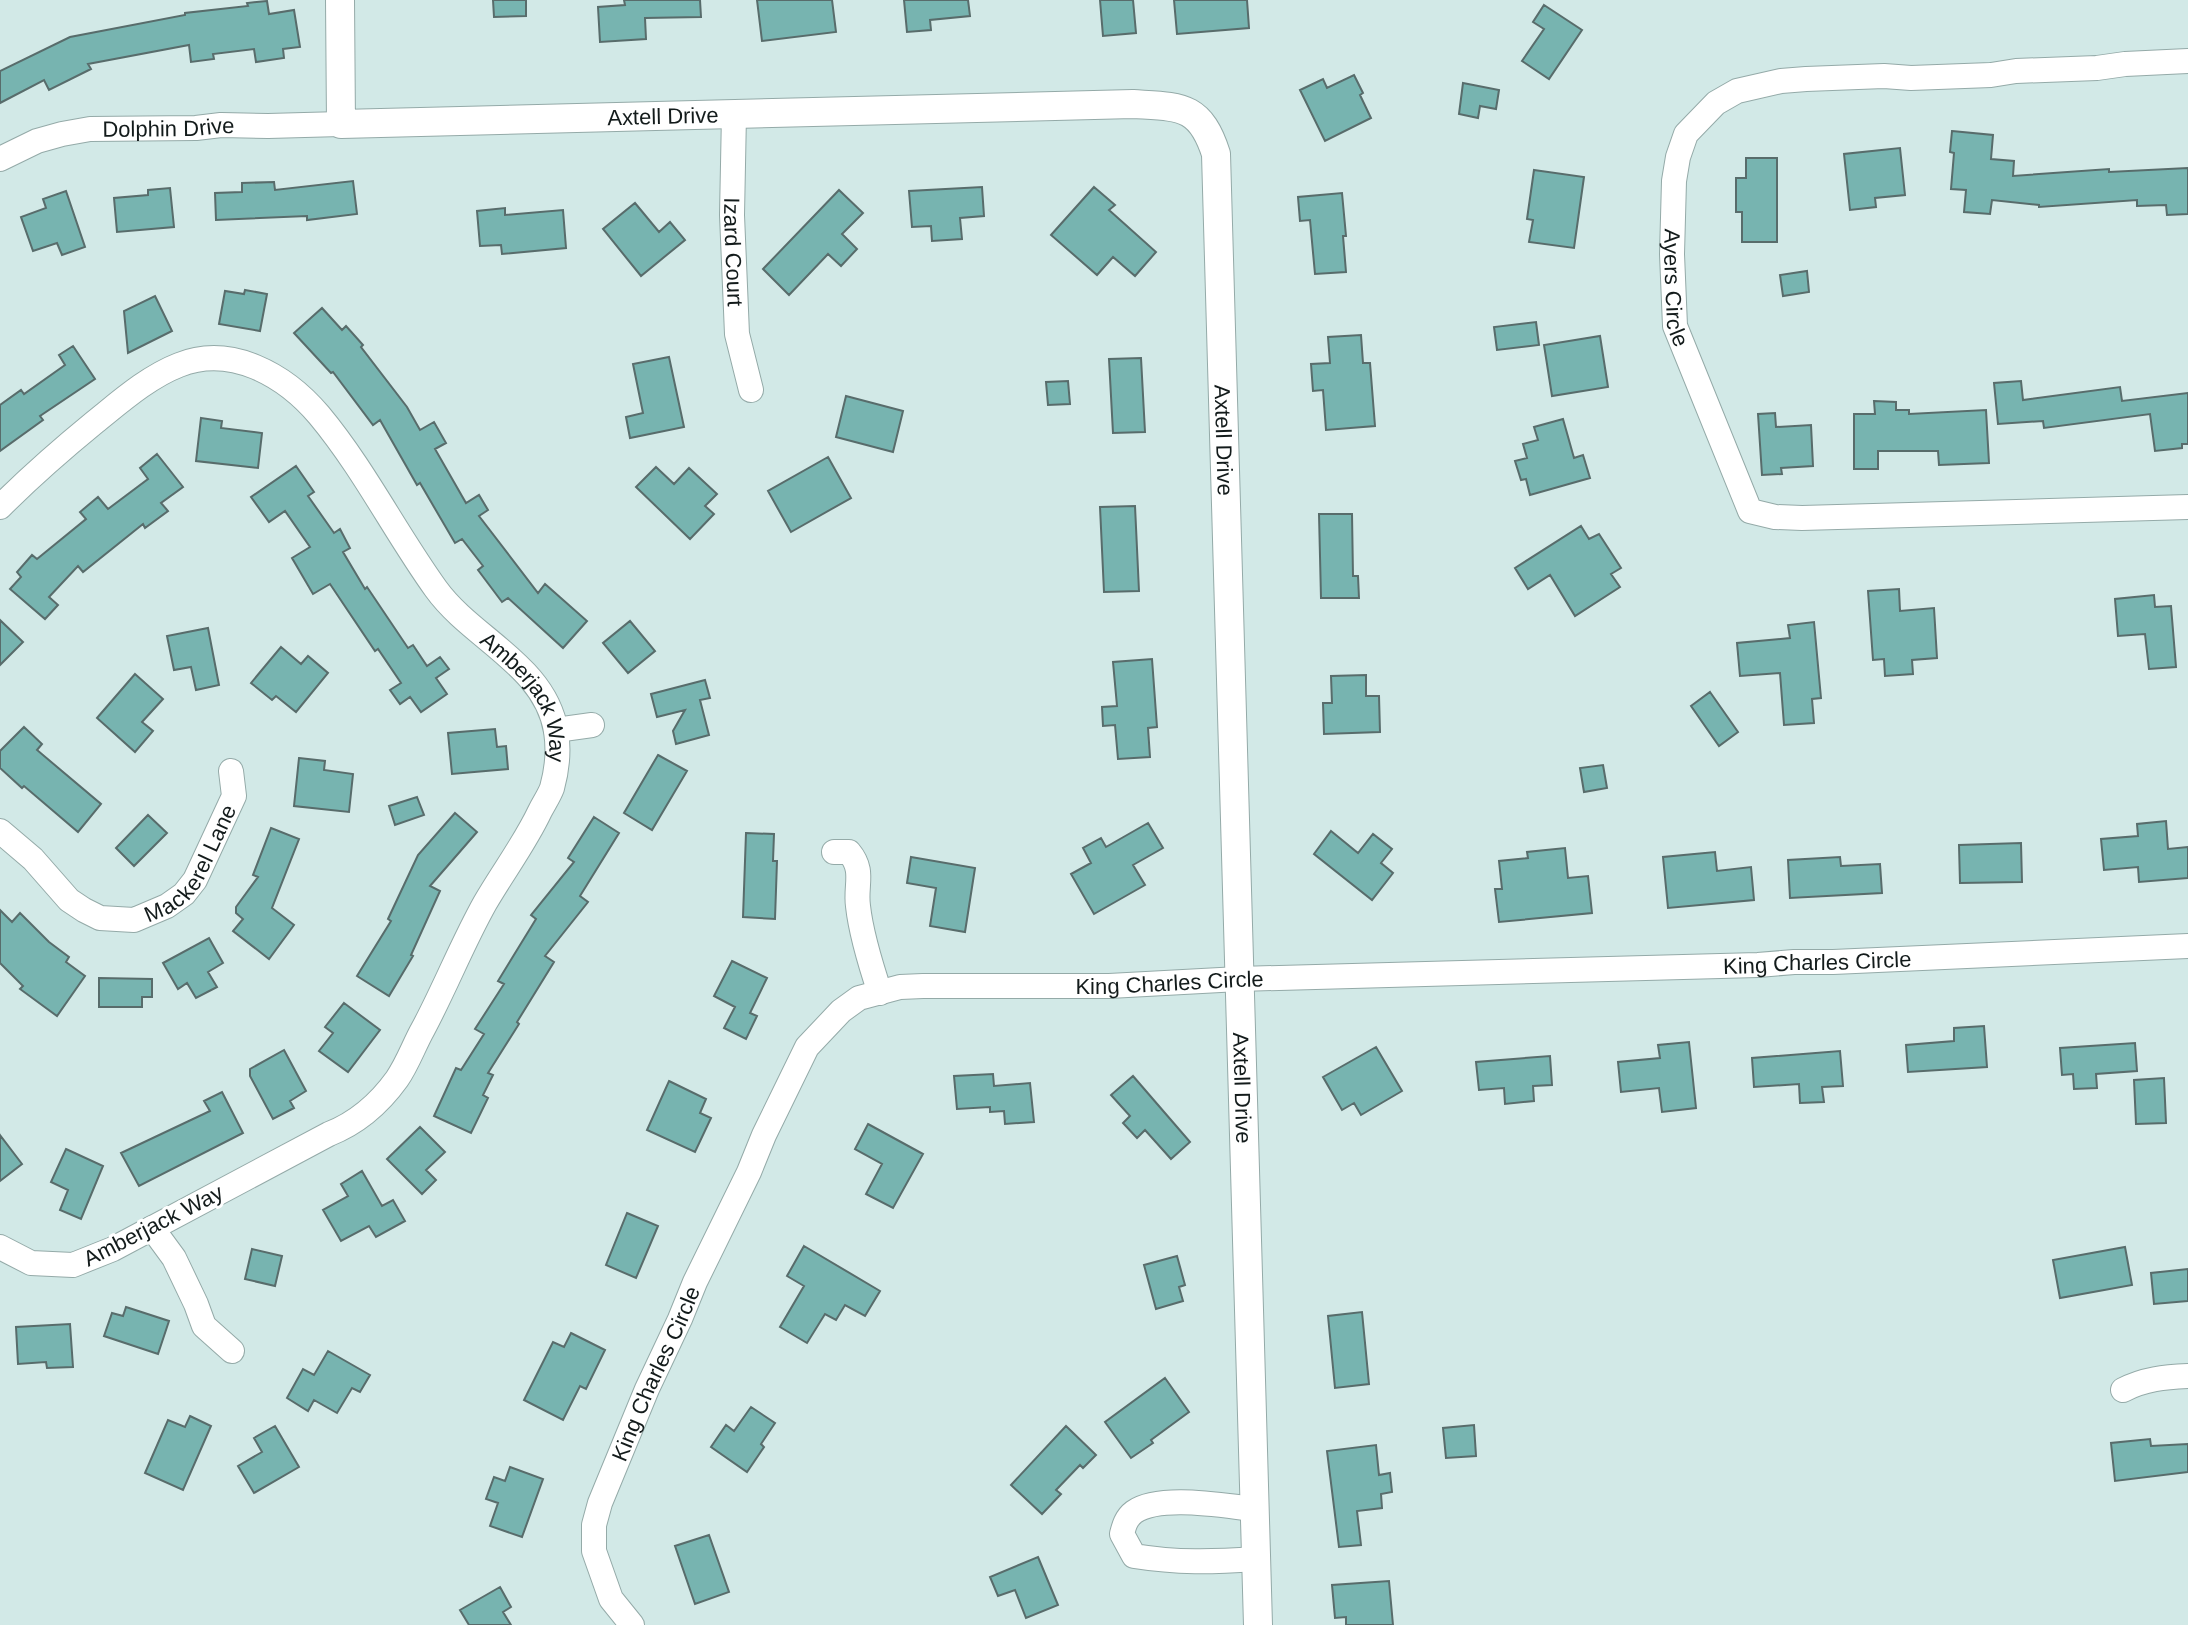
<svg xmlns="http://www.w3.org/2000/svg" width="2188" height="1625" viewBox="0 0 2188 1625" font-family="Arial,sans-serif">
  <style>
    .building { fill: #77b4b0; stroke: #586c6b; stroke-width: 2 }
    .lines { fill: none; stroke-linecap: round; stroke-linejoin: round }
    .minor-casing { stroke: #94aaa8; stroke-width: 26 }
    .tertiary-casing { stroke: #94aaa8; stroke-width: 30 }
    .minor { stroke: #fff; stroke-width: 24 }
    .tertiary { stroke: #fff; stroke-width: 28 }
    .labels { text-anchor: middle; stroke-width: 6; stroke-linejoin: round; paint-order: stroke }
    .street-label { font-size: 22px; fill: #131b1b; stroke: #fff }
  </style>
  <rect width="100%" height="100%" fill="#d2e9e7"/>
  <path class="building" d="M 493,0 L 526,0 L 526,16 L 494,17 Z
    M 624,0 L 700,0 L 701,17 L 645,18 L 646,39 L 600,42 L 598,7 L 625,5 Z
    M 757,0 L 832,0 L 836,32 L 762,41 Z
    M 904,0 L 968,0 L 970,16 L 930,20 L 931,30 L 907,32 Z
    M 1100,0 L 1133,0 L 1136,33 L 1103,36 Z
    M 1174,0 L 1247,0 L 1249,28 L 1177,34 Z
    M 267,1 L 269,14 L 294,10 L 300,47 L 283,49 L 284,58 L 256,62 L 254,49 L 213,54 L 214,59 L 191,62 L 189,45 L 88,64 L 91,69 L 49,90 L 44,80 L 0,103 L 0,71 L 70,37 L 185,15 L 185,13 L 248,6 L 247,3 Z
    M 1544,5 L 1582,30 L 1549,79 L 1522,61 L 1544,29 L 1533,22 Z
    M 1354,75 L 1363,93 L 1360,95 L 1371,118 L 1325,141 L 1300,90 L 1323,79 L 1327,88 Z
    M 1463,83 L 1499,90 L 1496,109 L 1480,106 L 1478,118 L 1459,114 Z
    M 1952,131 L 1993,135 L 1991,159 L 2014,161 L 2013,176 L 2109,169 L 2109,172 L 2188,168 L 2188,214 L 2167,215 L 2166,205 L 2137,206 L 2137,200 L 2039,207 L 2039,205 L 1992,200 L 1990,214 L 1964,212 L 1966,190 L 1951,189 L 1954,153 L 1950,152 Z
    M 1900,148 L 1905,195 L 1875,198 L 1876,207 L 1850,210 L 1844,154 Z
    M 1746,158 L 1777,158 L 1777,242 L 1742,242 L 1742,212 L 1736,212 L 1736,178 L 1746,178 Z
    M 1534,170 L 1584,177 L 1574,248 L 1529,242 L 1533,220 L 1527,219 Z
    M 353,181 L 357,214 L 307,220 L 307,216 L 216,220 L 215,193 L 242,192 L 242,183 L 274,182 L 275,190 Z
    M 982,187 L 984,216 L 960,218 L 962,239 L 932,241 L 931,226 L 912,227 L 909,191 Z
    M 1094,187 L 1115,205 L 1109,210 L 1156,252 L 1135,276 L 1113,257 L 1097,275 L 1051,235 Z
    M 170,188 L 174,227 L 117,232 L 114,198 L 148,195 L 148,190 Z
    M 839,190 L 863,213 L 842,234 L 857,249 L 841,266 L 828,254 L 789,295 L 763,269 Z
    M 66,191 L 85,247 L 62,255 L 57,243 L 33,251 L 21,217 L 46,208 L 43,199 Z
    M 1342,193 L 1346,236 L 1343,236 L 1346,272 L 1315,274 L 1310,220 L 1300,221 L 1298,197 Z
    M 635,203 L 659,232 L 670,222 L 685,240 L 641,276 L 603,229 Z
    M 505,208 L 505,215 L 563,210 L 566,248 L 502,254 L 501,245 L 480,246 L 477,211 Z
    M 1807,271 L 1809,292 L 1783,296 L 1780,275 Z
    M 245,290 L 267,294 L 260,331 L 219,324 L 225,291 L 244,294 Z
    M 155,296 L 172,331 L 128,353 L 124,311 Z
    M 322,308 L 342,330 L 346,326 L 363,345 L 361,347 L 407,407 L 420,430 L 434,422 L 446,443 L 435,449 L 466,503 L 479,495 L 488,510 L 479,516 L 538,593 L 545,584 L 587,621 L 563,648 L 508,598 L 502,602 L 478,570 L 483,566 L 462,539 L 455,543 L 420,483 L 417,485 L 380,420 L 373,425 L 333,372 L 331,373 L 294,333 Z
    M 1536,322 L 1539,345 L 1497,350 L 1494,327 Z
    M 1361,335 L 1363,363 L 1370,363 L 1375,426 L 1326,430 L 1323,390 L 1313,391 L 1311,364 L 1330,363 L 1328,337 Z
    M 1600,336 L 1608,387 L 1552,396 L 1544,345 Z
    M 73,346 L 95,379 L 40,416 L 43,420 L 0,451 L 0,405 L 21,390 L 24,394 L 65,365 L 59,355 Z
    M 669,357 L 684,427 L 630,438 L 626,417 L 643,413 L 633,364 Z
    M 1141,358 L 1145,432 L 1113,433 L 1109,359 Z
    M 1068,381 L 1070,404 L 1048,405 L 1046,382 Z
    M 2021,381 L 2023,400 L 2120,387 L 2122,401 L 2188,393 L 2188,444 L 2182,444 L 2182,448 L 2155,451 L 2150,414 L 2044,428 L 2043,421 L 1998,424 L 1994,383 Z
    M 846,396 L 903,411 L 893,452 L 836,437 Z
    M 1874,401 L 1896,402 L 1896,410 L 1909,410 L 1909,414 L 1986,410 L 1989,463 L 1939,465 L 1938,451 L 1878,451 L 1878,469 L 1854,469 L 1854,414 L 1875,414 Z
    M 1775,413 L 1776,427 L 1811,425 L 1813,466 L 1781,468 L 1782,474 L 1762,475 L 1758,414 Z
    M 201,418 L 222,421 L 221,428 L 262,433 L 258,468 L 196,461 Z
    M 1563,419 L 1574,458 L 1583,455 L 1590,478 L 1530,495 L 1526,479 L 1521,480 L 1515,461 L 1527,458 L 1523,444 L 1538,440 L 1534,427 Z
    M 157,454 L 183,487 L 161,503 L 168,511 L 145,528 L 143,524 L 83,572 L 78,566 L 49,597 L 58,605 L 45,619 L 10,589 L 21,577 L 17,572 L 32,555 L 37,559 L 86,519 L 80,512 L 98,497 L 108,509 L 148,479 L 140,468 Z
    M 828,457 L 851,498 L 791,532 L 768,491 Z
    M 296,466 L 314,492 L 308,496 L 334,533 L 340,529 L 350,548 L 343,552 L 365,589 L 367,587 L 408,648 L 413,645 L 427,666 L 440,657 L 449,669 L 436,678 L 447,694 L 421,712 L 410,697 L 400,704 L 390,690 L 401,683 L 378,649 L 375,651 L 330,584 L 313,594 L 292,558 L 310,547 L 285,511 L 269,522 L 251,497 Z
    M 656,467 L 674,484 L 689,468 L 717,494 L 705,506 L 714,514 L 690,539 L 636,487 Z
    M 1135,506 L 1139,591 L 1104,592 L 1100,507 Z
    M 1319,514 L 1352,514 L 1353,576 L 1358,576 L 1359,598 L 1321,598 Z
    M 1581,526 L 1589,539 L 1599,534 L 1621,568 L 1611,574 L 1620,587 L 1575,616 L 1550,575 L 1528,589 L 1515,568 Z
    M 1899,589 L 1900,611 L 1934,608 L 1937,658 L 1912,660 L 1913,674 L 1885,676 L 1884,659 L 1873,660 L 1868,591 Z
    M 2154,595 L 2155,607 L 2171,606 L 2176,667 L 2149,669 L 2145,634 L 2118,636 L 2115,599 Z
    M 0,620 L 23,642 L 0,665 Z
    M 630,621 L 655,651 L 628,673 L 603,643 Z
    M 1814,622 L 1821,698 L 1812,699 L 1814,723 L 1784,725 L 1780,673 L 1740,676 L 1737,643 L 1790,638 L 1788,625 Z
    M 208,628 L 219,685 L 196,690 L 191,667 L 174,670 L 167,636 Z
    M 281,647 L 301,664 L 308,656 L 328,673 L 296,712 L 276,696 L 272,700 L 251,683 Z
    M 1152,659 L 1157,727 L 1148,728 L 1150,757 L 1118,759 L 1115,725 L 1103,726 L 1102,707 L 1117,706 L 1113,662 Z
    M 135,674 L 163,699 L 142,722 L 153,731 L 135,752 L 97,718 Z
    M 1366,675 L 1366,696 L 1379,696 L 1380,732 L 1324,734 L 1323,703 L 1332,703 L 1331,676 Z
    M 705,680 L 710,698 L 700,700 L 709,735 L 676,744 L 673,731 L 685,710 L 657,717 L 651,694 Z
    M 1710,692 L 1738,732 L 1719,746 L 1691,706 Z
    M 24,727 L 42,744 L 37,750 L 101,804 L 78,832 L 24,786 L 22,788 L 0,768 L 0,751 Z
    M 495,729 L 497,747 L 506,746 L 508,769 L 452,774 L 448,733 Z
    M 658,755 L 687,771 L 652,830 L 624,813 Z
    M 299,758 L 325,761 L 324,770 L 353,774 L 349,812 L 294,806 Z
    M 1603,765 L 1607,788 L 1584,792 L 1580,768 Z
    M 417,797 L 424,815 L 395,825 L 389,806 Z
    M 455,813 L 477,832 L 430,886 L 440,891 L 411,955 L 413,956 L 389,996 L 357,976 L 391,921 L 388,919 L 418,855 Z
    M 148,815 L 167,833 L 134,866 L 116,848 Z
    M 594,817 L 619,833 L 580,896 L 588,902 L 545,956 L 554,962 L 517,1022 L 519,1024 L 488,1073 L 493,1075 L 483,1095 L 488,1098 L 471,1133 L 434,1116 L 456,1068 L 461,1070 L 484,1034 L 475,1029 L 504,984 L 498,981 L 536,919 L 531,915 L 574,862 L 568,858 Z
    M 2166,821 L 2168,849 L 2188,847 L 2188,878 L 2139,882 L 2138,867 L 2104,870 L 2101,839 L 2138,836 L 2137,824 Z
    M 1148,823 L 1163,848 L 1133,865 L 1145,885 L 1094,914 L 1071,874 L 1091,863 L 1083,848 L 1101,838 L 1106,847 Z
    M 271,828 L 299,839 L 272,908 L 294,925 L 269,959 L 233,931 L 243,919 L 236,913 L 236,907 L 258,877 L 253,875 Z
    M 1331,831 L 1358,853 L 1373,834 L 1392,849 L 1381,863 L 1393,873 L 1372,900 L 1314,854 Z
    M 746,833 L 774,834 L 773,861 L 777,861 L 775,919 L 743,917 Z
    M 2021,843 L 2022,882 L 1960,883 L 1959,845 Z
    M 1565,848 L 1568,878 L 1588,876 L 1592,913 L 1499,922 L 1495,889 L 1502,889 L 1499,861 L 1528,858 L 1527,852 Z
    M 1715,852 L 1717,871 L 1751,867 L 1754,900 L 1668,908 L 1663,857 Z
    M 911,857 L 975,868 L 965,932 L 930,926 L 936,888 L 907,883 Z
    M 1840,857 L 1841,866 L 1880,864 L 1882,893 L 1790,898 L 1788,860 Z
    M 0,910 L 12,922 L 20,913 L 49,942 L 69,957 L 66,962 L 85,976 L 57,1016 L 20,989 L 23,986 L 0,963 Z
    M 209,938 L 223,963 L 208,972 L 217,987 L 196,998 L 187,983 L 178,989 L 163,963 Z
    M 732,961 L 767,978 L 750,1013 L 757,1016 L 746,1039 L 724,1028 L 735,1007 L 714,996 Z
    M 99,978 L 152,979 L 152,997 L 142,997 L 142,1007 L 99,1007 Z
    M 344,1003 L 380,1030 L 348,1072 L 319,1051 L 333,1033 L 325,1027 Z
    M 1984,1026 L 1987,1067 L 1908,1072 L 1906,1045 L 1954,1041 L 1954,1028 Z
    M 1689,1042 L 1696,1108 L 1662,1112 L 1659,1088 L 1621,1092 L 1618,1062 L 1660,1058 L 1658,1045 Z
    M 2135,1043 L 2137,1071 L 2096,1074 L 2097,1088 L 2074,1089 L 2073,1074 L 2062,1075 L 2060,1048 Z
    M 1376,1047 L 1402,1091 L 1361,1115 L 1354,1103 L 1342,1110 L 1323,1077 Z
    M 284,1050 L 306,1091 L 290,1101 L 294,1108 L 273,1119 L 250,1076 L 250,1069 Z
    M 1840,1051 L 1843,1086 L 1822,1087 L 1824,1102 L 1800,1103 L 1799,1084 L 1754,1087 L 1752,1058 Z
    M 1550,1056 L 1552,1085 L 1533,1086 L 1534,1101 L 1505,1104 L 1504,1088 L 1479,1090 L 1476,1062 Z
    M 993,1074 L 994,1086 L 1030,1083 L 1034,1122 L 1005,1124 L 1004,1111 L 990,1112 L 990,1107 L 957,1109 L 954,1076 Z
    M 1133,1076 L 1190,1142 L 1171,1159 L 1145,1130 L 1137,1138 L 1123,1123 L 1130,1116 L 1111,1095 Z
    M 2164,1078 L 2166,1123 L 2136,1124 L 2134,1080 Z
    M 669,1081 L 706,1099 L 700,1113 L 711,1118 L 695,1152 L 647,1130 Z
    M 222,1092 L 243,1133 L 139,1186 L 121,1153 L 210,1111 L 204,1101 Z
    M 868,1124 L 923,1154 L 893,1208 L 866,1194 L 882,1164 L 855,1149 Z
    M 420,1127 L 445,1152 L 426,1170 L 436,1180 L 422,1194 L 387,1159 Z
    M 0,1135 L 22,1164 L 0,1181 Z
    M 66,1149 L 103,1166 L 81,1219 L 60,1210 L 68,1190 L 51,1182 Z
    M 362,1171 L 382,1206 L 393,1200 L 405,1221 L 376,1237 L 369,1226 L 341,1241 L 323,1210 L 348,1196 L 341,1184 Z
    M 627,1213 L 658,1226 L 636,1278 L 606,1265 Z
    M 804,1246 L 880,1291 L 865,1316 L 845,1305 L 836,1320 L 825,1314 L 807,1343 L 780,1327 L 804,1286 L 787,1276 Z
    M 2125,1247 L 2132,1285 L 2060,1298 L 2053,1260 Z
    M 252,1249 L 282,1256 L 275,1286 L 245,1279 Z
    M 1177,1256 L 1185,1285 L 1179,1287 L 1183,1301 L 1156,1309 L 1144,1265 Z
    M 2188,1269 L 2188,1301 L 2154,1304 L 2151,1273 Z
    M 126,1307 L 169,1321 L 158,1354 L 104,1336 L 112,1313 L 123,1316 Z
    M 1362,1312 L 1369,1384 L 1335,1388 L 1328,1316 Z
    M 70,1324 L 73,1367 L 47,1368 L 46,1362 L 18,1364 L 16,1327 Z
    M 571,1333 L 605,1350 L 586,1389 L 580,1386 L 563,1420 L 524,1400 L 553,1342 L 564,1347 Z
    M 328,1351 L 370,1375 L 360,1392 L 352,1388 L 337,1413 L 314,1400 L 308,1411 L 287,1398 L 303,1369 L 314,1375 Z
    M 1165,1378 L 1189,1412 L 1151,1440 L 1153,1443 L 1131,1458 L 1105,1422 Z
    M 751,1407 L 775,1423 L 761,1444 L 764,1447 L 747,1472 L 711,1447 L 726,1425 L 734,1431 Z
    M 190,1416 L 211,1426 L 183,1490 L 145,1473 L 168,1420 L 185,1427 Z
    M 1474,1425 L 1476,1456 L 1446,1458 L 1443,1428 Z
    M 275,1426 L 299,1467 L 254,1493 L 238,1466 L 262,1452 L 254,1438 Z
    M 1066,1426 L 1096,1455 L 1083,1468 L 1080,1465 L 1056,1490 L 1061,1494 L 1042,1514 L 1011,1485 Z
    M 2150,1439 L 2151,1446 L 2188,1444 L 2188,1472 L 2115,1481 L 2111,1443 Z
    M 1376,1445 L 1379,1475 L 1390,1473 L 1392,1492 L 1381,1494 L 1382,1508 L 1357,1511 L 1361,1545 L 1339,1547 L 1327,1451 Z
    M 510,1467 L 543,1479 L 522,1537 L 490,1526 L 498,1503 L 486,1499 L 494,1477 L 505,1481 Z
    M 709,1535 L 729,1592 L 695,1604 L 675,1546 Z
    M 1038,1557 L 1058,1605 L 1026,1618 L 1015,1590 L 998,1596 L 990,1577 Z
    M 1389,1581 L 1393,1625 L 1346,1625 L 1346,1617 L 1335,1618 L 1332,1585 Z
    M 500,1587 L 511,1607 L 503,1612 L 511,1625 L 469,1625 L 460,1610 Z"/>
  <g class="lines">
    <defs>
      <g id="minor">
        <path id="s1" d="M 2188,61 L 2125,64 L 2097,68 L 2016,71 L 1991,75 L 1911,78 L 1884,76 L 1806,79 L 1781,81 L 1737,91 L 1716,103 L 1686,134 L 1678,157 L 1674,181 L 1672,254 L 1675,326 L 1750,511 L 1775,517 L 1802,518 L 2188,507"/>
        <path id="s2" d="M 734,114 L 732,215 L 737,334 L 751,390"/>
        <path id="s3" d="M 0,159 L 37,141 L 62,134 L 90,129 L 196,128 L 221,125 L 268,126 L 341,124"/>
        <path id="s4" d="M 0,507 C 30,477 62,449 95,422 C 120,402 148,377 179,365 C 231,344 285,375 319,415 C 364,469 395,532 436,589 C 472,639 545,665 556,731 C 559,750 557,770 552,788 C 549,796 544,803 540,811 C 525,843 503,872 485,903 C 462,944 445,988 423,1029 C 414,1045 408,1063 397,1079 C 379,1104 357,1123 329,1134 L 113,1249 L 73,1265 L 31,1263 L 0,1247"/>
        <path d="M 556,730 L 592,725"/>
        <path id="s5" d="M 0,831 L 33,859 L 69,900 L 84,910 L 100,918 L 134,920 L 167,906 L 184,894 L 195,880 L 234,796 L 231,771"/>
        <path d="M 834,852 L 849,852 C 865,871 855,885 858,906 C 861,934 871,966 880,993"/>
        <path d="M 152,1228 L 174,1258 L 196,1304 L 204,1326 L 232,1351"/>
        <path d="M 2123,1390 C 2144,1379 2165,1377 2188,1376"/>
        <path d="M 1255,1509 C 1224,1506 1160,1494 1134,1512 C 1126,1518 1124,1526 1122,1534 L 1134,1556 C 1178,1563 1212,1562 1256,1559"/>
        <path id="s6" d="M 632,1625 L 611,1599 L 594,1551 L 594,1525 L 600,1503 L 647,1389 L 680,1319 L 695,1282 L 749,1172 L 764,1135 L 807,1047 L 841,1011 L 859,998 L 900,987 L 923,986 L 1109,986 L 1239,979 L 1758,965 L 1794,962 L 1833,962 L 2188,946"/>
      </g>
      <g id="tertiary">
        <path id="s7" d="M 340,0 L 341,124 L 1133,104 C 1180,107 1200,104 1216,154 L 1258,1625"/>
      </g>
    </defs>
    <use href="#minor" class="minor-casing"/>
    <use href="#tertiary" class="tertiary-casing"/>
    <use href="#minor" class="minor"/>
    <use href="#tertiary" class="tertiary"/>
  </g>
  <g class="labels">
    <g class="street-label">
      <text dy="8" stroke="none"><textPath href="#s7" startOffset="446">Axtell Drive</textPath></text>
      <text dy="8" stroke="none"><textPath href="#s3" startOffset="174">Dolphin Drive</textPath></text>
      <text dy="8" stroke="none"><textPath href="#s2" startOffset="138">Izard Court</textPath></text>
      <text dy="8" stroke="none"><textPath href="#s1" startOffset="676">Ayers Circle</textPath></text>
      <text dy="8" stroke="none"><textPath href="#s7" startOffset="1310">Axtell Drive</textPath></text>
      <text dy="8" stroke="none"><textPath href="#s4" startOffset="742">Amberjack Way</textPath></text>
      <text dy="8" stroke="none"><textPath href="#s5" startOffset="252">Mackerel Lane</textPath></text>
      <text dy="8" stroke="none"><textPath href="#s6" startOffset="1666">King Charles Circle</textPath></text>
      <text dy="8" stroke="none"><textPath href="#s6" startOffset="1018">King Charles Circle</textPath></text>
      <text dy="8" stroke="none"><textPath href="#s7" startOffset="1958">Axtell Drive</textPath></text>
      <text transform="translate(153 1225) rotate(-27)" y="8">Amberjack Way</text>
      <text dy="8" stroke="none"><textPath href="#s6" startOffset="274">King Charles Circle</textPath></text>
    </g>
  </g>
</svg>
